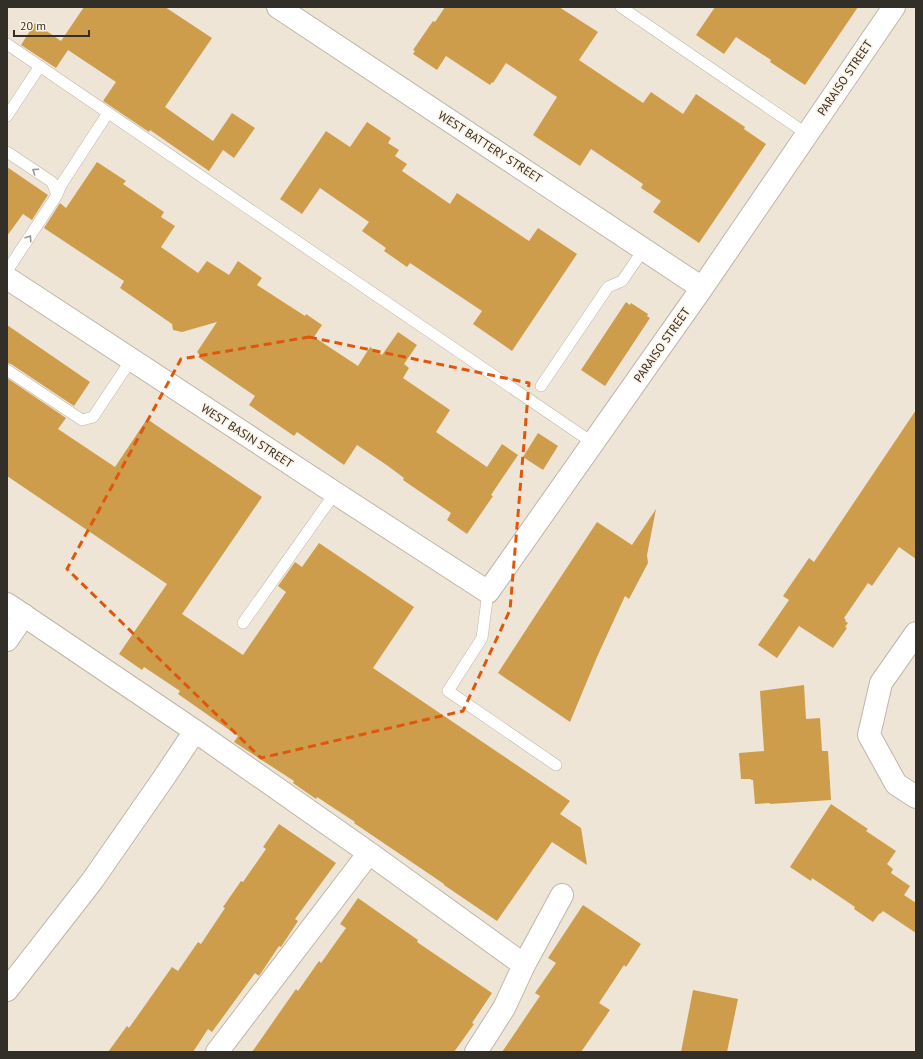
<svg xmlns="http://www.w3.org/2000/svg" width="923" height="1059" viewBox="0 0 923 1059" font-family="'PT Sans',sans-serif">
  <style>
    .building { fill: #cd9d4c }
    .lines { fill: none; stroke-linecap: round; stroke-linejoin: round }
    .service-casing { stroke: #bfb6a7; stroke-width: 12 }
    .minor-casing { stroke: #bfb6a7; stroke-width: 24 }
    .service { stroke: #fff; stroke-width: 11 }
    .minor { stroke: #fff; stroke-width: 22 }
    .oneway { stroke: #989794 }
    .marked { fill: none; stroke: #df570d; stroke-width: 3; stroke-dasharray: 8 5; stroke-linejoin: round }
    .labels { text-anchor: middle; stroke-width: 3; stroke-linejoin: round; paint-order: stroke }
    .street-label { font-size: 12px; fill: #322f29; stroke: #fcf2e3 }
  </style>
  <rect width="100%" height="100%" fill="#efe5d6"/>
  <path class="building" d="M 84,7 L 165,7 L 212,38 L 165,107 L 213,141 L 232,113 L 255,128 L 234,158 L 223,150 L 209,171 L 150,130 L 149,132 L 103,101 L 116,82 L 68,50 L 56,68 L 21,45 L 35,23 L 61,41 Z
    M 445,7 L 559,7 L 598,32 L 579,60 L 643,103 L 651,92 L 683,114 L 696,94 L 745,127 L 744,129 L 766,144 L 699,243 L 653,212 L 661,201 L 641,188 L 643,184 L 591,149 L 580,166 L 533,135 L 557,97 L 506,63 L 493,83 L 492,82 L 490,85 L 446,56 L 437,70 L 413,54 L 415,51 L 413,50 L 433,21 L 435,22 Z
    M 715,7 L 858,7 L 805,85 L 770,62 L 771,60 L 736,37 L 724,54 L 696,35 Z
    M 367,122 L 391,138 L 388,143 L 399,150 L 395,156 L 407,164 L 402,171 L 450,204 L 457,193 L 529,241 L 538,228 L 577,254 L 512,351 L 473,324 L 482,311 L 410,263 L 407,267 L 384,251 L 386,248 L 362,231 L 369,222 L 320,188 L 302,214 L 280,199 L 326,131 L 350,147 Z
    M 97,162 L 126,181 L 123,184 L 164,212 L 161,217 L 175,226 L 161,247 L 198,273 L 207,261 L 229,275 L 238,261 L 262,278 L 257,285 L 305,316 L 306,314 L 322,325 L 314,337 L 358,366 L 370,347 L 382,355 L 398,332 L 417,345 L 404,364 L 409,368 L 403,378 L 450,410 L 436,432 L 487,467 L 502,444 L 518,455 L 491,495 L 493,496 L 467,534 L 447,520 L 451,513 L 403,480 L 404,478 L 388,466 L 357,445 L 344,465 L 297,432 L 294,436 L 249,405 L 255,396 L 198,357 L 200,355 L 197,352 L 217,322 L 182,332 L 173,330 L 172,324 L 120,288 L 124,281 L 44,228 L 60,203 L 66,208 Z
    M 7,167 L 48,195 L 32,220 L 23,214 L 7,236 Z
    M 626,302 L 630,305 L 631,303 L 648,314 L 647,316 L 650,318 L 605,386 L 581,370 Z
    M 7,325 L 90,382 L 74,406 L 11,364 L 7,363 Z
    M 7,378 L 66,418 L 58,429 L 115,467 L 147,419 L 262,497 L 182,614 L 243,655 L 286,592 L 278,586 L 295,562 L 302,567 L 319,543 L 414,607 L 373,668 L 570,801 L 560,814 L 581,828 L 587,865 L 552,842 L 497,921 L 444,885 L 444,884 L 354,823 L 355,822 L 317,797 L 316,799 L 293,783 L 294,781 L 234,742 L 238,736 L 178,694 L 180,691 L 144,667 L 142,670 L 119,654 L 167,584 L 7,476 Z
    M 916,410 L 916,559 L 899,547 L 872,586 L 868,583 L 844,618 L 846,620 L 845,621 L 848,623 L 845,627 L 847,628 L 833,648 L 799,626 L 777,658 L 758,645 L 789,600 L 783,596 L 809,558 L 814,562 Z
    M 538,433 L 558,446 L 543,470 L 523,457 Z
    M 656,509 L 647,555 L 648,563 L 629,599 L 625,596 L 597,657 L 570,722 L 498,673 L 535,616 L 597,522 L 632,545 Z
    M 804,685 L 806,719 L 820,718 L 822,751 L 828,751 L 831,800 L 770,804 L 770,803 L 755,804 L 753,780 L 751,780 L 751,779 L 741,779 L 739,753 L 764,751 L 760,691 Z
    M 831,804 L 868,829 L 866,831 L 896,851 L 887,864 L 893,869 L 891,873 L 910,886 L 904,895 L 916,903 L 916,933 L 883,911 L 880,914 L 879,914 L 873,922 L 854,909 L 855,907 L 812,878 L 811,881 L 790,867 Z
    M 279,824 L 336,863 L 295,919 L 298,921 L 281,947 L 279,946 L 259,976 L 255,973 L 212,1032 L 208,1029 L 193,1052 L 108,1052 L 127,1026 L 129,1028 L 172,967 L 178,971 L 198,942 L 201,944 L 225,908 L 223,907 L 241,881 L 243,882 L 266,849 L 263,847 Z
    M 358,898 L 418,940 L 417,942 L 492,993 L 472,1023 L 474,1024 L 454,1052 L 252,1052 L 296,989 L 298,991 L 319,961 L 321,963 L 346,928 L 340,924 Z
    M 583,905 L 641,944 L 626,967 L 624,965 L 599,1003 L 610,1010 L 581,1052 L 502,1052 L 540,996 L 535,993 L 556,963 L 548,958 Z
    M 693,990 L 738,999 L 727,1052 L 681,1052 Z"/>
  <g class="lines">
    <defs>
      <path id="service" d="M 621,7 L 807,134
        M 7,44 L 593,443
        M 7,116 L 40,66
        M 7,152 L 52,182 L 57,195
        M 7,271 L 57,195 L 61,185 L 108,113
        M 7,370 L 82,420 L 93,417 L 131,360
        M 541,386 L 608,287 L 622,281 L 644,249
        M 488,592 L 482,638 L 448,691 L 556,765
        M 243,623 L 335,493"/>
      <path id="minor" d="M 278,7 L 702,288
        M 7,278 L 335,493 L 488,592 L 702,288 L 894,7
        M 7,604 L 195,731 L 369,853 L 524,965
        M 916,633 L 881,683 L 869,735 L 896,784 L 916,797
        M 7,640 L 24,615
        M 7,990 L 92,881 L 163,779 L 195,731
        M 217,1052 L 369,853
        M 476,1052 L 504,1008 L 524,965 L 562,895"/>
    </defs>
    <use href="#service" class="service-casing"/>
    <use href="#minor" class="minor-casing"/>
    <use href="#service" class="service"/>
    <use href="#minor" class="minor"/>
  </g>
  <defs><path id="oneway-chevron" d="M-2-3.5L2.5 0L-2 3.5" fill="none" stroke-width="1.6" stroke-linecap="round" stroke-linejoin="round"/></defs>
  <g class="oneway">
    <use href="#oneway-chevron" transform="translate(35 171) rotate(-146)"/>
    <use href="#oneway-chevron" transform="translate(29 238) rotate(-56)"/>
  </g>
  <path class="marked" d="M 309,337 L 529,383 L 510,610 L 463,711 L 261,758 L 67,569 L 181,359 Z"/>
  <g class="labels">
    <g class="street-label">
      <text transform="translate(845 78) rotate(-56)" y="4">PARAISO STREET</text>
      <text transform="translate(490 147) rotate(33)" y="4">WEST BATTERY STREET</text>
      <text transform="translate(662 345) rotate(-55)" y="4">PARAISO STREET</text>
      <text transform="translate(247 436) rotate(33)" y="4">WEST BASIN STREET</text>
    </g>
  </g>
  <rect width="923" height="1059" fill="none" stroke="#322f29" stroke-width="16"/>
  <path d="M14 30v6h75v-6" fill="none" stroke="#322f29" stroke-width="2"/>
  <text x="20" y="30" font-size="12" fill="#322f29" stroke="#fcf2e3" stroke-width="3" paint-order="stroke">20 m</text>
</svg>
